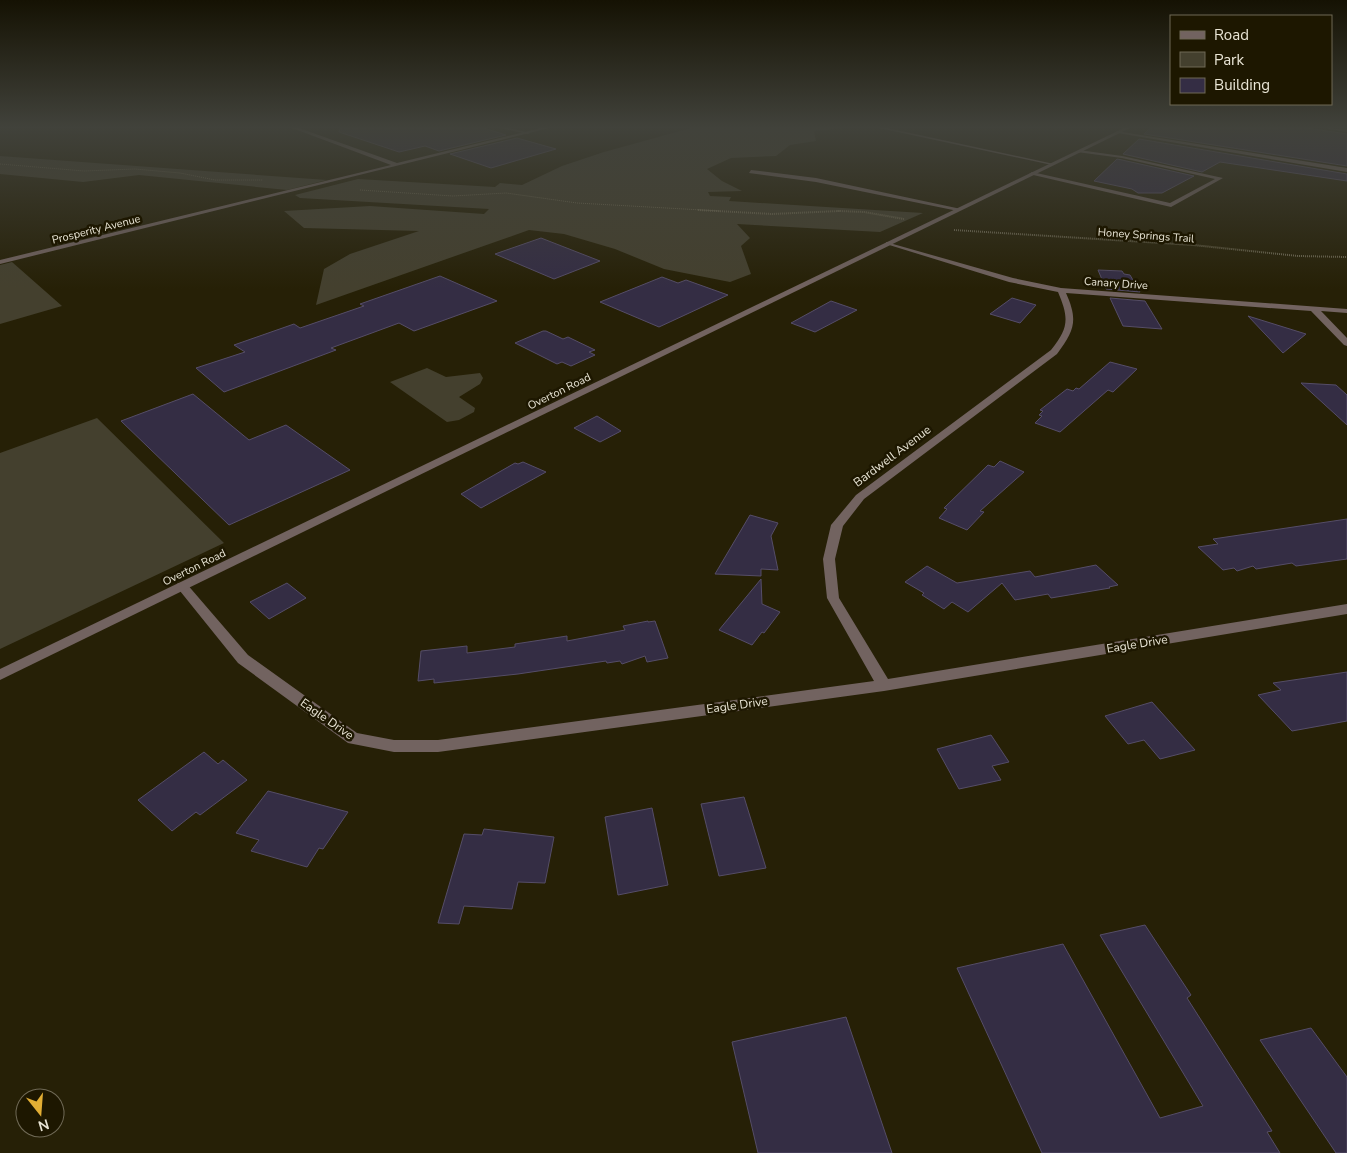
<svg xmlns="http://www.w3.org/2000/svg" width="1347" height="1153" viewBox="0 0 1347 1153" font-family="'Nunito Sans',sans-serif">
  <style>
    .green { fill: #44402e }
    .building { fill: #342d44; stroke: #554d67 }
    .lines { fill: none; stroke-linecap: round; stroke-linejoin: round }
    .path-far1 { stroke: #706a54; stroke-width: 1; stroke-dasharray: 1 1; stroke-linecap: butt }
    .path { stroke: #706a54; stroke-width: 2; stroke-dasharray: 1 1; stroke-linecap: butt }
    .service { fill: #726360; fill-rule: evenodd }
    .minor { fill: #726360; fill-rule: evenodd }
    .tertiary { fill: #726360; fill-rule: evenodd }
    .labels { text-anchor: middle; stroke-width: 5; stroke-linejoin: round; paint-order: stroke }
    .far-street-label { font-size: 11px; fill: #e9e5d5; stroke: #1d1700 }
    .street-label { font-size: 12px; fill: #e9e5d5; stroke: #1d1700 }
  </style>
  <rect width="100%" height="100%" fill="#262006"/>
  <path class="green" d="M 691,128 L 843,128 L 814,131 L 816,141 L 790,145 L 776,156 L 731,158 L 707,169 L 722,181 L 742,191 L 708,192 L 710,196 L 731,197 L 729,201 L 923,213 L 880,232 L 737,224 L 750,238 L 741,246 L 751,274 L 730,282 L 664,269 L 615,249 L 564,234 L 529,230 L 316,305 L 324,269 L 350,254 L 419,231 L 304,228 L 284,211 L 370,206 L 484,214 L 489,209 L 300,198 L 295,195 L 358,179 L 495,187 L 500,183 L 522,185 L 562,166 L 604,152 Z
    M 0,156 L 327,180 L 287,190 L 139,175 L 83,182 L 0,174 Z
    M 12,262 L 62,306 L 0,324 L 0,265 Z
    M 427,368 L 446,377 L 480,373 L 483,378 L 480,384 L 459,397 L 475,408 L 474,412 L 459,420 L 447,422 L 390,382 Z
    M 97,418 L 224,543 L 0,649 L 0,453 Z"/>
  <path class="building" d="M 340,128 L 484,128 L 506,135 L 439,151 L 425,146 L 399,152 L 339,132 Z
    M 1150,128 L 1307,128 L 1347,134 L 1347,166 L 1144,134 Z
    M 517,138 L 556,149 L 491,168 L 450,154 Z
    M 1139,139 L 1347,174 L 1347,181 L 1220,162 L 1202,172 L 1123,154 Z
    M 1117,159 L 1122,160 L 1194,176 L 1162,193 L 1138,193 L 1132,189 L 1094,181 Z
    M 541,238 L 600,261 L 554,279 L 495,254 Z
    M 1098,270 L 1122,271 L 1124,274 L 1130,275 L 1140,292 L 1106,289 Z
    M 440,276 L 497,301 L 414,331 L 399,323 L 331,348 L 336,350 L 224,392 L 196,368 L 245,352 L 234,345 L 294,324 L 300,328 L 364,306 L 360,304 Z
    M 662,277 L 678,283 L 686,280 L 728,295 L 659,327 L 600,302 Z
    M 1012,298 L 1036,305 L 1020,323 L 990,314 Z
    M 1110,298 L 1145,301 L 1162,329 L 1123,326 Z
    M 831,301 L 857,310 L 815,332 L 791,323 Z
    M 1248,316 L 1306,334 L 1283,353 Z
    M 543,331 L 546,331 L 563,339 L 568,337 L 595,350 L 589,352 L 595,355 L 571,366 L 562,362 L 557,364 L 515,343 Z
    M 1110,362 L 1137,369 L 1113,392 L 1108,390 L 1060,432 L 1035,423 L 1042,416 L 1039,415 L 1043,411 L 1040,410 L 1067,389 L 1073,391 L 1076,388 L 1079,389 Z
    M 1301,383 L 1336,385 L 1347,395 L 1347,425 Z
    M 193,394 L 249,440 L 286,425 L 350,470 L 229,525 L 121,421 Z
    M 597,416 L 621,431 L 600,442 L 574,428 Z
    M 1000,461 L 1024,472 L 980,511 L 984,512 L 967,530 L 939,518 L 947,509 L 944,508 L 988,465 L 994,467 Z
    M 523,462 L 546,472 L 481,508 L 461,494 L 515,463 L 518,464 Z
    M 750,515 L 778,523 L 771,536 L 778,570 L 761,569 L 761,576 L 715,574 Z
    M 1347,519 L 1347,559 L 1296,566 L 1292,563 L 1256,569 L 1253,566 L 1237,571 L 1234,568 L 1223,570 L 1198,547 L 1218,544 L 1213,539 Z
    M 1096,565 L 1118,585 L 1109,587 L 1110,588 L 1051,598 L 1048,594 L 1015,600 L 1002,583 L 968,612 L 952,602 L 944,609 L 922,595 L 924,593 L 905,582 L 927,566 L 957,583 L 1030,571 L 1035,577 Z
    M 761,579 L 762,604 L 780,612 L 764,633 L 762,632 L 752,645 L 719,630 Z
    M 287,583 L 306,598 L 269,619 L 250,602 Z
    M 648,621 L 648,622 L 655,621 L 668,658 L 647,662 L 645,656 L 622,664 L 620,661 L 607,663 L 606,661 L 518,674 L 434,683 L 434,679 L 418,681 L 421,651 L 467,646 L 467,653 L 515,647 L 515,644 L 567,636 L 567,641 L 625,630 L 623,626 Z
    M 1347,672 L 1347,721 L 1292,731 L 1258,695 L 1281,690 L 1273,683 Z
    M 1152,702 L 1195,750 L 1160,759 L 1144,740 L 1128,744 L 1105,716 Z
    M 991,735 L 1009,762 L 992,766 L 1001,780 L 959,789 L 937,749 Z
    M 204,752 L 218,764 L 223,760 L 247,780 L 200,815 L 196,812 L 172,831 L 138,800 Z
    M 268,791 L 348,812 L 323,849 L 319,848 L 307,867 L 251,851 L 259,840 L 236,833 Z
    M 744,797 L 766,868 L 719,876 L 701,804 Z
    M 652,808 L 668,885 L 618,895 L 605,817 Z
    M 484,829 L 554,837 L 545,883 L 518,882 L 512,909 L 464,906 L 459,924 L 438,923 L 464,834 L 482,835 Z
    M 1145,925 L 1191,995 L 1187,998 L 1272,1131 L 1267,1132 L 1280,1153 L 1042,1153 L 957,968 L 1063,944 L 1160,1118 L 1203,1106 L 1100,935 Z
    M 846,1017 L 892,1153 L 758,1153 L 732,1042 Z
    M 1311,1028 L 1347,1077 L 1347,1153 L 1336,1153 L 1260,1040 Z"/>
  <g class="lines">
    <path class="path-far1" d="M 0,164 L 84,171 L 135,169 L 180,173 L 215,180 L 263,180
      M 360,190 L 453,196 L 506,193 L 577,203 L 720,211
      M 837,211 L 841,211"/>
    <path class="path" d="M 698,210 L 772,214 L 839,211 L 864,212 L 904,219
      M 954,230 L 1193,245 L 1298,256 L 1347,257"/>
    <path class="service" d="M 500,128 L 509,128 L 530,133 L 528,134 Z
      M 879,128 L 887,128 L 1054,164 L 1052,165 Z
      M 1327,128 L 1347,130 L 1347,132 L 1329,129 Z
      M 1079,150 L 1122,156 L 1223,178 L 1171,207 L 1029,174 L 1032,172 L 1170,203 L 1215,179 L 1122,158 L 1077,152 Z
      M 751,170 L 816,178 L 961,209 L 958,211 L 816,182 L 749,173 Z"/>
    <path class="minor" d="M 292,128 L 299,128 L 397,163 L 541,128 L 549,128 L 0,264 L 0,260 L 391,165 Z
      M 1116,131 L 1347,168 L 1347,172 L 1118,133 Z
      M 886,242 L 1013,278 L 1061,288 L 1347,309 L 1347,313 L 1321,311 L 1347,338 L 1347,346 L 1344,345 L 1311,311 L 1066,293 C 1078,320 1075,330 1057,354 L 864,499 L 843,526 L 835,559 L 839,598 L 888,679 L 1347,604 L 1347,614 L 884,691 L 438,752 L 394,752 L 348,743 L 238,663 L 176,586 L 178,583 L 186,583 L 248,655 L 357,733 L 394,740 L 438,740 L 874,681 L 827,598 L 823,559 L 831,525 L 856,495 L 1051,350 C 1069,328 1069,318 1058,292 L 1009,282 L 886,244 Z"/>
    <path class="tertiary" d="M 1124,128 L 1130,128 L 0,680 L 0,669 Z"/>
  </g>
  <linearGradient id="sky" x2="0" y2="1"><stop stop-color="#151203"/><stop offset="0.44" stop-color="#41423b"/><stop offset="1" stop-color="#41423b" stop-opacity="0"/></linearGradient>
  <rect width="1347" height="289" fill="url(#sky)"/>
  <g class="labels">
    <g class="far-street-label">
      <text transform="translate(96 229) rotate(-14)" y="4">Prosperity Avenue</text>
      <text transform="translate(1146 235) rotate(4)" y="4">Honey Springs Trail</text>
      <text transform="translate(1116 283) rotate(4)" y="4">Canary Drive</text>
      <text transform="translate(559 391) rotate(-26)" y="4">Overton Road</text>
      <text transform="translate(194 567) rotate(-26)" y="4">Overton Road</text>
    </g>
    <g class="street-label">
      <text transform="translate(892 456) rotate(-37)" y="4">Bardwell Avenue</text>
      <text transform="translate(1137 644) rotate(-9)" y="4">Eagle Drive</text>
      <text transform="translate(737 705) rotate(-8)" y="4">Eagle Drive</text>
      <text transform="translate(327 719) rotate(35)" y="4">Eagle Drive</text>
    </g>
  </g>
  <rect x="1170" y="15" width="162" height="90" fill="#1d1700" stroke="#6f6955"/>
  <rect x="1180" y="31" width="25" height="8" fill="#726360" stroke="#6f6955"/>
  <text x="1214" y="40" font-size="15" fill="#e9e5d5">Road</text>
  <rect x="1180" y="52" width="25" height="15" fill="#44402e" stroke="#6f6955"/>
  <text x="1214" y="65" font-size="15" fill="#e9e5d5">Park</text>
  <rect x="1180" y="78" width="25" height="15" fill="#342d44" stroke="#6f6955"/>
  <text x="1214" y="90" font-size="15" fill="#e9e5d5">Building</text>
  <g transform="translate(40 1113) rotate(163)"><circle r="24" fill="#1d1700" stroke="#6f6955"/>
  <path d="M0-4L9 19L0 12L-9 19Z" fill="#e2ae34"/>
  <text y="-8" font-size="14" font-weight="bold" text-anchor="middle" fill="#e9e5d5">N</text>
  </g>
</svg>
